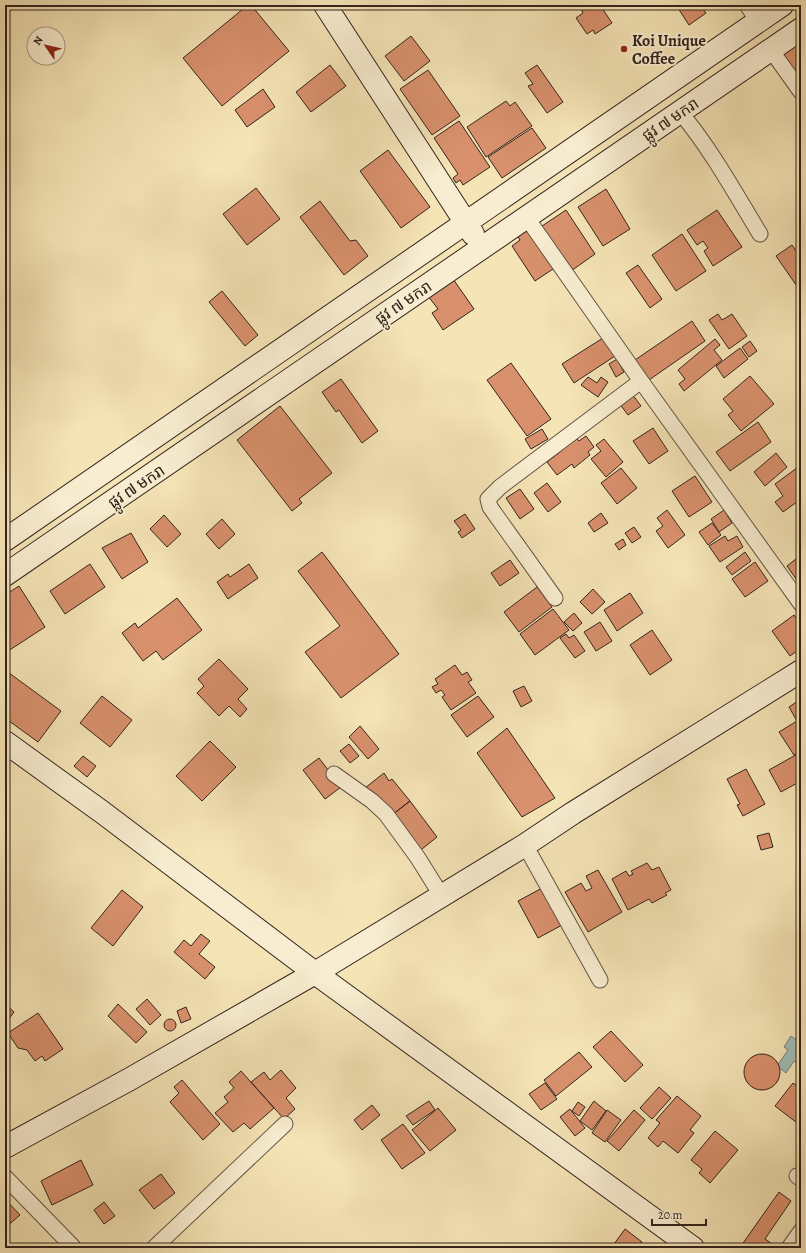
<svg xmlns="http://www.w3.org/2000/svg" width="806" height="1253" viewBox="0 0 806 1253" font-family="Alegreya,'Noto Sans Khmer',serif">
  <style>
    .water { fill: #9fbdb7; stroke: #748079 }
    .building { fill: #d9916d; stroke: #33241d }
    .lines { fill: none; stroke-linecap: round; stroke-linejoin: round }
    .street-casing { stroke: #645443; stroke-width: 17 }
    .secondary-casing { stroke: #33241d; stroke-width: 24 }
    .street { stroke: #f8edd0; stroke-width: 15 }
    .secondary { stroke: #f8edd0; stroke-width: 22 }
    .poi-dot { fill: #8f2418; stroke: #f8edd0; stroke-width: 1.5 }
    .labels { text-anchor: middle; stroke-width: 4; stroke-linejoin: round; paint-order: stroke }
    .poi-label { font-size: 16px; font-weight: bold; fill: #33241d; stroke: #f8edd0; text-anchor: start }
    .street-label { font-size: 16px; fill: #33241d; stroke: #f8edd0 }
  </style>
  <rect width="100%" height="100%" fill="#f5e4b6"/>
  <filter id="stains"><feTurbulence type="fractalNoise" baseFrequency=".005" numOctaves="4"/><feColorMatrix values="0 0 0 0 .2 0 0 0 0 .09 0 0 0 0 .02 0 0 0 .5 -.17"/></filter>
  <radialGradient id="worn" r=".72"><stop offset=".6" stop-color="#630" stop-opacity="0"/><stop offset="1" stop-color="#630" stop-opacity=".3"/></radialGradient>
  <path class="water" d="M 791,1036 L 801,1043 L 801,1065 L 794,1061 L 786,1073 L 777,1066 L 788,1050 L 784,1047 Z"/>
  <path class="building" d="M 248,5 L 251,5 L 289,51 L 222,106 L 183,58 Z
    M 586,5 L 600,5 L 612,23 L 595,34 L 593,30 L 587,34 L 576,18 L 583,13 L 581,9 Z
    M 676,5 L 700,5 L 706,13 L 689,25 Z
    M 411,36 L 430,61 L 404,81 L 385,56 Z
    M 801,42 L 801,85 L 779,55 Z
    M 330,65 L 346,86 L 311,112 L 296,92 Z
    M 537,65 L 563,102 L 547,113 L 528,86 L 533,84 L 525,73 Z
    M 428,70 L 460,116 L 432,135 L 400,89 Z
    M 263,89 L 275,107 L 247,127 L 235,110 Z
    M 506,101 L 510,106 L 515,102 L 532,126 L 486,157 L 467,127 Z
    M 459,121 L 490,167 L 463,185 L 460,180 L 456,183 L 453,178 L 458,174 L 434,138 Z
    M 532,128 L 546,148 L 502,178 L 488,157 Z
    M 388,150 L 430,207 L 401,228 L 360,171 Z
    M 256,188 L 280,219 L 247,245 L 223,214 Z
    M 606,189 L 630,229 L 603,246 L 578,207 Z
    M 320,201 L 350,241 L 356,240 L 368,256 L 344,275 L 300,217 Z
    M 566,210 L 595,254 L 571,271 L 542,226 Z
    M 717,210 L 742,247 L 713,266 L 704,251 L 708,248 L 703,241 L 697,245 L 687,230 Z
    M 523,225 L 530,235 L 532,233 L 556,267 L 535,281 L 512,246 L 520,240 L 515,231 Z
    M 682,234 L 706,271 L 676,291 L 652,255 Z
    M 792,245 L 801,258 L 801,292 L 776,256 Z
    M 638,265 L 662,299 L 650,308 L 626,273 Z
    M 451,276 L 474,309 L 443,330 L 432,313 L 438,309 L 428,296 Z
    M 222,291 L 258,335 L 245,346 L 209,302 Z
    M 718,314 L 722,320 L 732,314 L 747,336 L 729,349 L 709,320 Z
    M 692,321 L 705,341 L 649,380 L 635,360 Z
    M 603,338 L 615,356 L 574,383 L 562,364 Z
    M 715,339 L 720,345 L 714,350 L 722,360 L 684,391 L 679,384 L 685,379 L 678,370 Z
    M 750,341 L 757,351 L 749,357 L 742,347 Z
    M 740,348 L 748,359 L 724,378 L 716,366 Z
    M 617,359 L 624,372 L 616,377 L 609,364 Z
    M 511,363 L 551,419 L 527,436 L 487,380 Z
    M 750,376 L 774,404 L 741,431 L 728,415 L 733,411 L 723,399 Z
    M 588,377 L 597,383 L 601,377 L 608,382 L 598,397 L 581,385 Z
    M 341,379 L 378,431 L 362,443 L 339,410 L 336,412 L 322,392 Z
    M 632,394 L 641,406 L 628,415 L 619,403 Z
    M 280,406 L 332,473 L 299,499 L 302,503 L 292,511 L 237,440 Z
    M 758,422 L 771,442 L 730,471 L 716,452 Z
    M 653,428 L 668,451 L 649,464 L 633,441 Z
    M 542,429 L 548,439 L 531,449 L 525,439 Z
    M 574,435 L 579,441 L 586,436 L 594,447 L 588,452 L 590,455 L 574,468 L 572,464 L 557,475 L 547,462 L 560,452 L 557,447 Z
    M 604,439 L 623,462 L 606,477 L 591,459 L 601,451 L 596,445 Z
    M 776,453 L 787,467 L 765,486 L 754,472 Z
    M 801,465 L 801,499 L 783,512 L 775,502 L 783,496 L 775,484 Z
    M 621,468 L 637,488 L 617,504 L 601,483 Z
    M 695,476 L 712,502 L 689,517 L 672,491 Z
    M 547,483 L 561,502 L 548,512 L 534,493 Z
    M 520,489 L 534,509 L 520,519 L 506,498 Z
    M 667,510 L 685,535 L 668,548 L 656,531 L 663,526 L 657,518 Z
    M 724,510 L 732,523 L 719,532 L 711,519 Z
    M 601,513 L 608,523 L 594,532 L 588,523 Z
    M 465,514 L 475,529 L 462,538 L 458,532 L 461,530 L 454,521 Z
    M 164,515 L 181,534 L 167,547 L 150,529 Z
    M 222,519 L 235,534 L 219,549 L 206,534 Z
    M 712,523 L 721,535 L 708,545 L 699,532 Z
    M 634,527 L 641,537 L 632,543 L 625,533 Z
    M 131,533 L 148,562 L 122,579 L 102,548 Z
    M 725,536 L 728,541 L 737,536 L 743,547 L 720,562 L 709,546 Z
    M 623,539 L 626,545 L 619,550 L 615,544 Z
    M 322,552 L 399,654 L 341,698 L 305,652 L 340,626 L 298,571 Z
    M 745,552 L 751,561 L 732,575 L 726,567 Z
    M 801,555 L 801,586 L 787,566 Z
    M 510,560 L 519,573 L 500,586 L 491,573 Z
    M 755,562 L 768,581 L 745,597 L 732,579 Z
    M 90,564 L 105,587 L 65,614 L 50,591 Z
    M 249,564 L 258,578 L 228,599 L 217,582 L 228,574 L 230,577 Z
    M 19,586 L 45,627 L 5,653 L 5,595 Z
    M 537,587 L 552,607 L 519,632 L 504,612 Z
    M 593,589 L 605,602 L 592,614 L 580,602 Z
    M 630,593 L 643,613 L 617,631 L 604,610 Z
    M 177,598 L 202,630 L 163,660 L 156,651 L 143,661 L 122,633 L 135,623 L 138,628 Z
    M 553,609 L 569,630 L 535,655 L 520,634 Z
    M 574,613 L 582,623 L 573,631 L 564,622 Z
    M 794,615 L 801,626 L 801,648 L 790,656 L 772,631 Z
    M 600,622 L 612,641 L 596,651 L 584,632 Z
    M 652,630 L 672,660 L 650,675 L 630,645 Z
    M 566,634 L 569,638 L 574,635 L 585,651 L 575,658 L 560,638 Z
    M 219,659 L 248,689 L 238,699 L 247,709 L 240,717 L 229,706 L 219,716 L 197,693 L 204,686 L 198,679 Z
    M 455,665 L 462,675 L 467,672 L 472,680 L 468,682 L 476,693 L 451,710 L 442,697 L 445,695 L 441,690 L 436,693 L 432,687 L 438,684 L 435,679 Z
    M 5,670 L 61,711 L 38,742 L 5,718 Z
    M 524,686 L 532,701 L 521,707 L 513,691 Z
    M 102,696 L 132,720 L 110,747 L 80,723 Z
    M 478,696 L 494,717 L 467,737 L 451,715 Z
    M 801,699 L 801,750 L 794,755 L 779,732 L 797,721 L 789,707 Z
    M 360,726 L 379,749 L 368,759 L 349,737 Z
    M 507,728 L 555,798 L 522,817 L 477,753 Z
    M 210,741 L 236,767 L 202,801 L 176,776 Z
    M 349,744 L 359,756 L 350,763 L 340,751 Z
    M 801,752 L 801,781 L 781,792 L 769,770 Z
    M 83,756 L 96,766 L 87,777 L 74,766 Z
    M 319,758 L 341,787 L 325,799 L 303,770 Z
    M 746,769 L 765,804 L 743,816 L 737,805 L 740,804 L 727,779 Z
    M 384,773 L 389,781 L 392,779 L 410,801 L 392,815 L 365,788 Z
    M 410,801 L 437,837 L 417,853 L 392,815 Z
    M 769,833 L 773,847 L 761,850 L 757,836 Z
    M 647,863 L 652,870 L 659,867 L 671,890 L 665,893 L 667,895 L 652,903 L 649,899 L 628,910 L 612,879 L 626,871 L 629,876 L 633,874 L 631,871 Z
    M 598,870 L 622,912 L 588,932 L 565,892 L 581,883 L 586,891 L 592,888 L 586,876 Z
    M 544,887 L 564,924 L 538,938 L 518,901 Z
    M 122,890 L 143,907 L 113,946 L 91,928 Z
    M 201,934 L 210,941 L 199,954 L 215,967 L 205,979 L 174,952 L 184,940 L 191,946 Z
    M 147,999 L 161,1015 L 150,1025 L 136,1009 Z
    M 5,1004 L 14,1012 L 5,1024 Z
    M 118,1004 L 147,1032 L 136,1043 L 108,1016 Z
    M 186,1007 L 191,1019 L 181,1023 L 177,1011 Z
    M 38,1013 L 63,1049 L 45,1061 L 42,1056 L 35,1061 L 27,1050 L 18,1048 L 8,1033 Z
    M164 1025a6 6 0 1 1 12 0a6 6 0 1 1-12 0Z
    M 611,1031 L 643,1065 L 625,1082 L 593,1047 Z
    M 579,1052 L 592,1067 L 556,1096 L 544,1080 Z
    M744 1072a18 18 0 1 1 36 0a18 18 0 1 1-36 0Z
    M 281,1070 L 296,1088 L 286,1098 L 295,1109 L 284,1119 L 251,1082 L 264,1072 L 270,1080 Z
    M 241,1071 L 274,1108 L 250,1129 L 244,1123 L 233,1132 L 215,1113 L 228,1102 L 224,1097 L 234,1088 L 229,1082 Z
    M 182,1080 L 220,1124 L 203,1140 L 170,1102 L 179,1093 L 174,1087 Z
    M 545,1083 L 557,1099 L 541,1110 L 529,1094 Z
    M 793,1083 L 801,1089 L 801,1126 L 775,1106 Z
    M 659,1087 L 671,1098 L 652,1119 L 640,1108 Z
    M 677,1096 L 701,1116 L 690,1130 L 694,1133 L 678,1153 L 663,1141 L 658,1147 L 648,1138 L 660,1123 L 656,1120 Z
    M 429,1101 L 435,1110 L 413,1125 L 406,1116 Z
    M 594,1101 L 606,1111 L 592,1130 L 580,1121 Z
    M 578,1102 L 585,1107 L 579,1116 L 572,1111 Z
    M 372,1105 L 380,1115 L 362,1130 L 354,1120 Z
    M 438,1108 L 456,1130 L 430,1151 L 412,1130 Z
    M 570,1109 L 585,1128 L 575,1136 L 560,1117 Z
    M 607,1110 L 621,1120 L 605,1142 L 592,1133 Z
    M 634,1110 L 645,1120 L 619,1151 L 607,1141 Z
    M 403,1124 L 425,1153 L 402,1169 L 381,1140 Z
    M 715,1131 L 738,1150 L 710,1183 L 699,1173 L 702,1169 L 691,1160 Z
    M 81,1160 L 93,1185 L 52,1205 L 41,1181 Z
    M 161,1174 L 175,1193 L 154,1209 L 139,1190 Z
    M 779,1192 L 791,1201 L 765,1239 L 778,1248 L 743,1248 L 741,1246 Z
    M 5,1199 L 20,1215 L 6,1227 L 5,1226 Z
    M 104,1202 L 115,1216 L 104,1224 L 94,1210 Z
    M 625,1229 L 642,1242 L 637,1248 L 611,1248 Z"/>
  <g class="lines">
    <defs>
      <path id="street" d="M 747,5 L 758,21
        M 771,50 L 801,92
        M 680,112 C 711,149 735,193 760,234
        M 527,218 L 641,381 L 801,604
        M 555,598 L 490,507 L 488,499 L 500,487 L 641,381
        M 334,774 L 372,801 L 386,814 L 418,858 L 441,895
        M 525,845 L 600,980
        M 797,1176 L 801,1179
        M 5,1177 L 74,1248
        M 154,1248 L 285,1124
        M 789,1248 L 801,1231"/>
      <path id="secondary" d="M 325,5 L 473,234
        M 5,540 L 782,5
        M 5,575 L 801,29
        M 5,742 L 102,812 L 315,973 L 693,1248
        M 5,1147 L 130,1079 L 315,973 L 525,845 L 573,813 L 801,671"/>
    </defs>
    <use href="#street" class="street-casing"/>
    <use href="#secondary" class="secondary-casing"/>
    <use href="#street" class="street"/>
    <use href="#secondary" class="secondary"/>
  </g>
  <circle class="poi-dot" cx="624" cy="49" r="4"/>
  <g class="labels">
    <g class="poi-label">
      <text x="632" y="46">Koi Unique<tspan x="632" dy="18">Coffee</tspan></text>
    </g>
    <g class="street-label">
      <text transform="translate(670 119) rotate(-34)" y="6">ផ្លូវ ៧ មករា</text>
      <text transform="translate(403 302) rotate(-34)" y="6">ផ្លូវ ៧ មករា</text>
      <text transform="translate(136 486) rotate(-34)" y="6">ផ្លូវ ៧ មករា</text>
    </g>
  </g>
  <rect width="806" height="1253" fill="none" stroke="#f5e4b6" stroke-width="20"/>
  <rect x="6" y="6" width="794" height="1241" fill="none" stroke="#33241d" stroke-width="2"/>
  <rect x="10" y="10" width="786" height="1233" fill="none" stroke="#33241d"/>
  <g transform="translate(46 46) rotate(304)"><circle r="19" fill="#f8edd0" stroke="#a99d88"/>
  <path d="M0-3L7 15L0 10L-7 15Z" fill="#8f2418"/>
  <text y="-6" font-size="11" font-weight="bold" text-anchor="middle" fill="#33241d">N</text>
  </g>
  <path d="M652 1219v6h54v-6" fill="none" stroke="#33241d" stroke-width="2"/>
  <text x="658" y="1219" font-size="12" fill="#33241d" stroke="#f8edd0" stroke-width="3" paint-order="stroke">20 m</text>
  <rect width="100%" height="100%" filter="url(#stains)"/>
  <rect width="100%" height="100%" fill="url(#worn)"/>
</svg>
